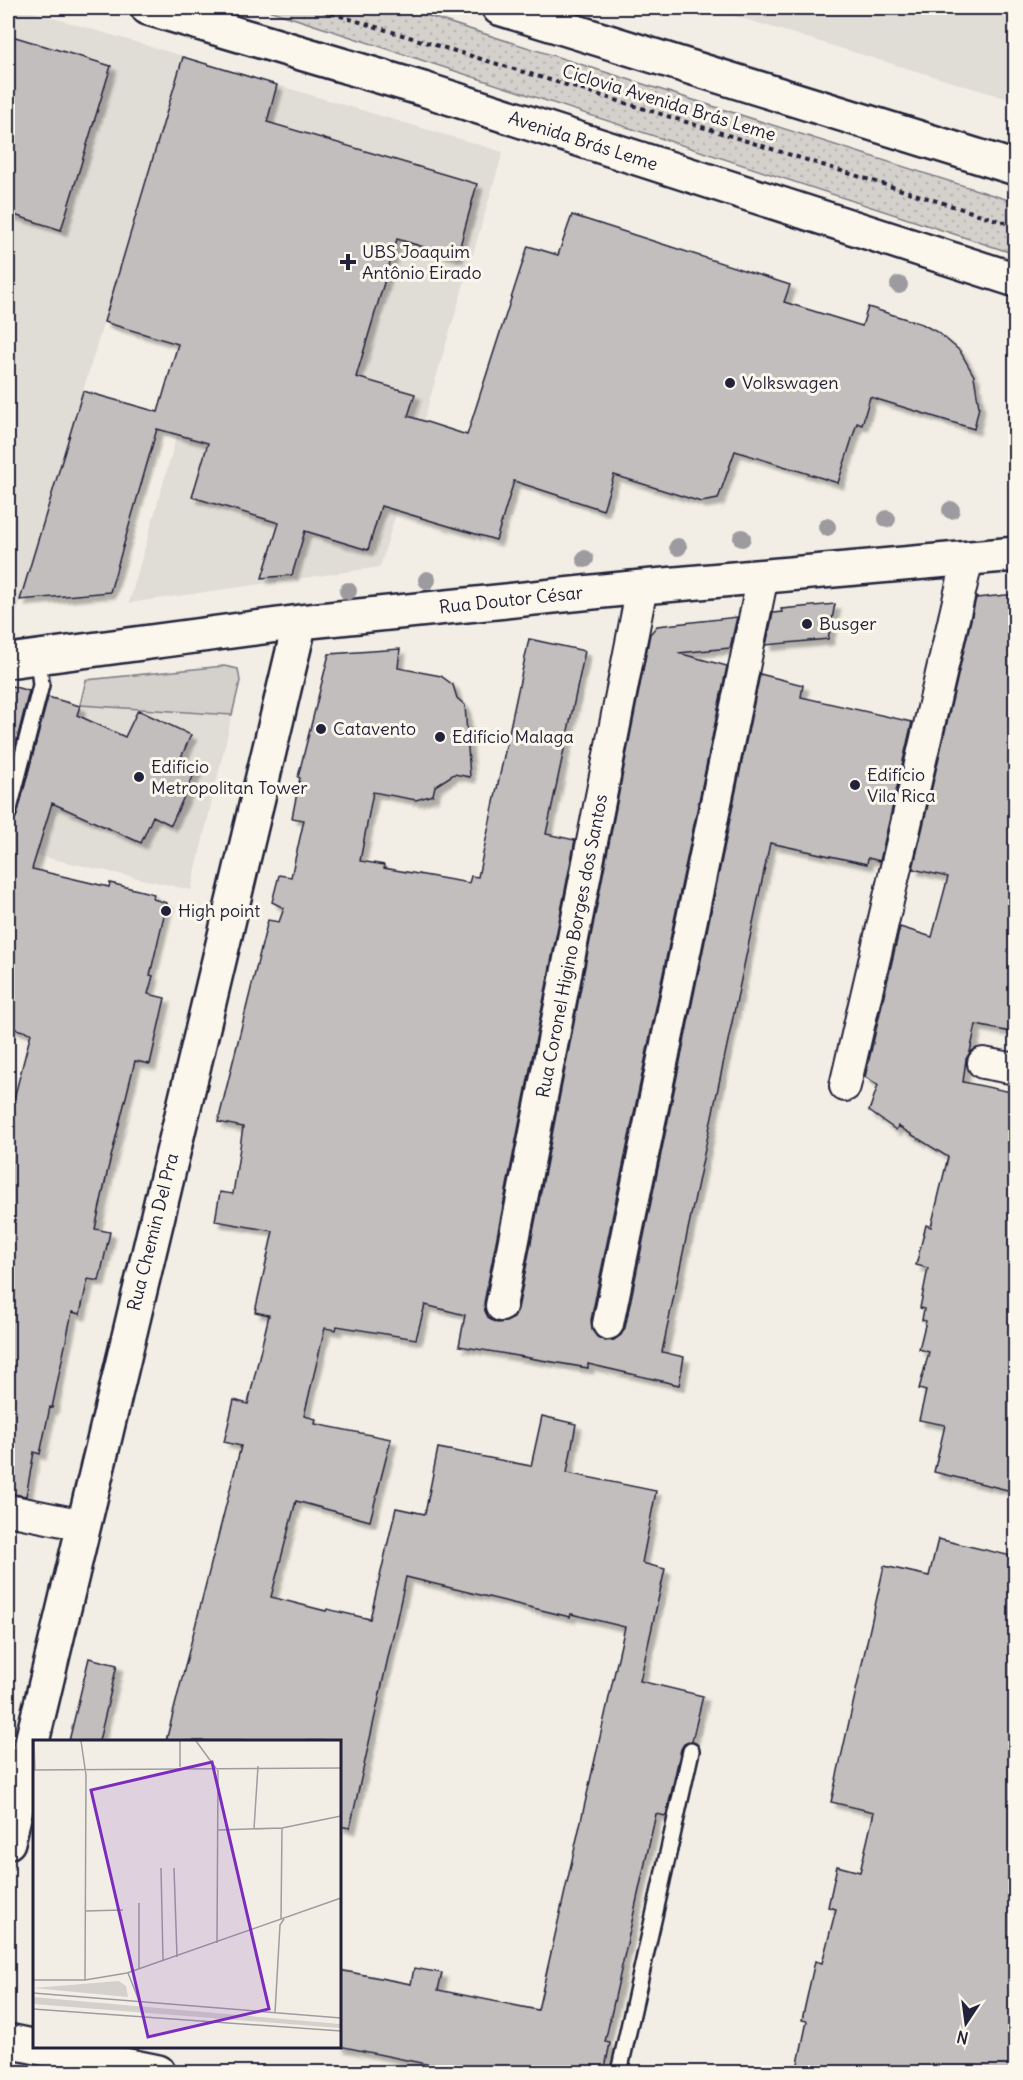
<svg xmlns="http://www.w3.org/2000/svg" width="1023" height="2080" viewBox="0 0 1023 2080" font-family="Delius,sans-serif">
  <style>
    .built { fill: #e0dcd6 }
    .grass { fill: url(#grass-dots); stroke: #7b7a84; stroke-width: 1.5 }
    .garden { fill: #d4d1cc; stroke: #7b7a84; stroke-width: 1.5 }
    .building { fill: #c2bebe; stroke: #22223b; stroke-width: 1.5; filter: url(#shadow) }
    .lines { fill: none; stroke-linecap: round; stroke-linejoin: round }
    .service-casing { stroke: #22223b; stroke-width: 20 }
    .minor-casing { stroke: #22223b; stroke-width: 34 }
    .tertiary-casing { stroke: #22223b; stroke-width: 38 }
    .secondary-casing { stroke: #22223b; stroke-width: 38 }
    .primary-casing { stroke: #22223b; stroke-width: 38 }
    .path { stroke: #22223b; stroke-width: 4; stroke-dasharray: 4.5 4.5; stroke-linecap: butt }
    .service { stroke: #fbf7ec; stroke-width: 15 }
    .minor { stroke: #fbf7ec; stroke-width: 30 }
    .tertiary { stroke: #fbf7ec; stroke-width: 33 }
    .secondary { stroke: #fbf7ec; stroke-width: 33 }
    .primary { stroke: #fbf7ec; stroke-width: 33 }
    .tree { fill: #9d9b9f }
    .poi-dot { fill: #22223b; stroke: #fbf7ec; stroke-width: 2 }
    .labels { text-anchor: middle; stroke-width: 6; stroke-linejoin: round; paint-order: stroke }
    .street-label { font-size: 18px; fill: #22223b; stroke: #fbf7ec }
    .poi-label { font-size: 18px; fill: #22223b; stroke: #fbf7ec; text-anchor: start }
    .inset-road { fill: none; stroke: #9f9ca1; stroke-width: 1.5 }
    .view { fill: #7b2cbf; fill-opacity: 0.15; stroke: #7b2cbf; stroke-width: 3 }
    .inset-edge { fill: none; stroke: #22223b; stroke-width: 3 }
  </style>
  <defs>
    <pattern id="grass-dots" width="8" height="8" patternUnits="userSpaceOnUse" patternTransform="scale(1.5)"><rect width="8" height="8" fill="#d4d1cc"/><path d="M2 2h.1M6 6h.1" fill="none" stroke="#b6b3b0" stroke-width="1.8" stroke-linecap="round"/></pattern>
    <filter id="shadow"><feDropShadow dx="5.5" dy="5.5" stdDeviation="1.5" flood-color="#0004"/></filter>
  </defs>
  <rect width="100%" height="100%" fill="#f2eee5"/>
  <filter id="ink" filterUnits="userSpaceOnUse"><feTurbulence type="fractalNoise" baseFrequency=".0167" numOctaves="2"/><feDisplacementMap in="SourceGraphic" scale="12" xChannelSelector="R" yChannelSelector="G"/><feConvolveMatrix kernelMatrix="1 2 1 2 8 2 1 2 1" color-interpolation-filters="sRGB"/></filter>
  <g filter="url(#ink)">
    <path class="built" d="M 8,8 L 19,8 L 183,56 L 15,619 L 8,620 Z
      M 708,8 L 1015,8 L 1015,101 Z
      M 277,85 L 503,152 L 380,567 L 129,603 Z
      M 224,666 L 238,669 L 240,681 L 191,890 L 8,849 L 12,819 L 45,827 L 86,680 Z"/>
    <path class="grass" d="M 262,8 L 403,8 L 1015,202 L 1015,254 Z"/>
    <path class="garden" d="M 224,666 L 238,669 L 240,681 L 232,715 L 80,705 L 86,680 Z"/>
    <path class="building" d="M 12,36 L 111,66 L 61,230 L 8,213 L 8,51 Z
      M 183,57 L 277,85 L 267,122 L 477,184 L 457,257 L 397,239 L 356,377 L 415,394 L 408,416 L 467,435 L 528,246 L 558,255 L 572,215 L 790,285 L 784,302 L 862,326 L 868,307 L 922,324 L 939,333 L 960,351 L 974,376 L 979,407 L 974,429 L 870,397 L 862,425 L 857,423 L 838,483 L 735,451 L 718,499 L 701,502 L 614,475 L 603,510 L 514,481 L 496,540 L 381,506 L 368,550 L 305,531 L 292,575 L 262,578 L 279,523 L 192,497 L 208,443 L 157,429 L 110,592 L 20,600 L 83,391 L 158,412 L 178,344 L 104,322 Z
      M 1016,594 L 1016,1033 L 976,1025 L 970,1052 L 966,1059 L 963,1082 L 1016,1093 L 1016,1492 L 934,1472 L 945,1425 L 919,1420 L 926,1391 L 919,1389 L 929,1352 L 919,1349 L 926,1321 L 922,1320 L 924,1309 L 920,1308 L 928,1268 L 916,1265 L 926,1225 L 931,1227 L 948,1157 L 898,1126 L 896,1130 L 869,1111 L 878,1085 L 865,1077 L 900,927 L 932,937 L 948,877 L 913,869 L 976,598 Z
      M 835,604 L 828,639 L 766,645 L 773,613 L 782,612 L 781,609 Z
      M 737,617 L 730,648 L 678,653 L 727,666 L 591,1320 L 592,1330 L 597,1337 L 605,1341 L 614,1340 L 621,1335 L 625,1328 L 760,674 L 803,685 L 801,697 L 912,722 L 880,861 L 868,858 L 867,864 L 770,843 L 662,1352 L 684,1357 L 679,1385 L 588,1364 L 588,1368 L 459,1346 L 465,1315 L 425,1305 L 416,1339 L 337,1326 L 336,1330 L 325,1328 L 304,1416 L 316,1419 L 315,1424 L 391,1439 L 370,1521 L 296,1501 L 271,1597 L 326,1611 L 327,1609 L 370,1619 L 396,1508 L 425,1514 L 438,1448 L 531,1466 L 542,1416 L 576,1424 L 567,1473 L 656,1491 L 642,1563 L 665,1569 L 640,1681 L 703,1696 L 692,1741 L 684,1744 L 681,1749 L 666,1816 L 656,1814 L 605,2042 L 610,2043 L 604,2073 L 469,2073 L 339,2046 L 339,1970 L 411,1984 L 414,1968 L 442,1973 L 438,1990 L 538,2010 L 625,1627 L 571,1614 L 570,1617 L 406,1577 L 350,1828 L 339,1826 L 339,1741 L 166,1741 L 241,1446 L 224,1442 L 234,1400 L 248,1404 L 269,1315 L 255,1312 L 273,1231 L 215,1221 L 220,1192 L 233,1194 L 243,1127 L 218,1122 L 268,920 L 279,922 L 284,908 L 272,902 L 279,875 L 291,877 L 304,820 L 292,818 L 300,778 L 298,777 L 329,654 L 400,649 L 398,668 L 441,676 L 453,685 L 457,698 L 465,705 L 470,777 L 454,774 L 435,786 L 433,795 L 416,800 L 373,792 L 360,861 L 384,865 L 384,868 L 469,883 L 471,876 L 478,877 L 529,639 L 585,651 L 546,834 L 575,840 L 484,1303 L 485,1311 L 489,1319 L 497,1323 L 506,1322 L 514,1318 L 518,1309 L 650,634 L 657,626 Z
      M 8,685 L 29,691 L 8,776 Z
      M 48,697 L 80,706 L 77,715 L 125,737 L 138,710 L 191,735 L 179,762 L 196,770 L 171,825 L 153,816 L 141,843 L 52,803 L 32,869 L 109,887 L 110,883 L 154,894 L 153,899 L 167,903 L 150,975 L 153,976 L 148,994 L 165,998 L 150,1064 L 135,1061 L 108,1169 L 95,1229 L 110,1232 L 99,1281 L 88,1279 L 80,1314 L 72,1312 L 52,1408 L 50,1407 L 40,1454 L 34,1452 L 26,1496 L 8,1493 L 8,1122 L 31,1033 L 8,1027 L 8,822 L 14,820 L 17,815 Z
      M 938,1539 L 1016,1557 L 1016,2073 L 796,2073 L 807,2021 L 802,2020 L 815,1961 L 822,1963 L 836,1909 L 828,1907 L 837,1866 L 860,1872 L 874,1812 L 831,1802 L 884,1566 L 929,1576 Z
      M 89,1658 L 117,1665 L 99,1741 L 69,1741 Z"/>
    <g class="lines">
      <defs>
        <path id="service" d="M 8,813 L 41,685 L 38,657
          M 619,2072 L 691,1751"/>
        <path id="minor" d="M 983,1063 L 1016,1069
          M 845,1086 L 968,558
          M 501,1306 L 642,587
          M 608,1324 L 763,576
          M 8,1510 L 83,1525"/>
        <path id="tertiary" d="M 8,661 L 300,622 L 642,587 L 1016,554
          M 8,1842 L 300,622"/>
        <path id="secondary" d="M 8,2041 L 158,2072"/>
        <path id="primary" d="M 148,8 L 423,89 L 1016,280
          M 499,8 L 1016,168"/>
      </defs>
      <use href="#service" class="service-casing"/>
      <use href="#minor" class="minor-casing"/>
      <use href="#tertiary" class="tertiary-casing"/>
      <use href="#secondary" class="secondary-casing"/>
      <use href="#primary" class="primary-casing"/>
      <path class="path" d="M 314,8 L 645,109 L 1016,226"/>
      <use href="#service" class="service"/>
      <use href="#minor" class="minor"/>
      <use href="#tertiary" class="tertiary"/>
      <use href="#secondary" class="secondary"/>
      <use href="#primary" class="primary"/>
    </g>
    <g class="tree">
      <circle cx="899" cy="285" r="9"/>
      <circle cx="951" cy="510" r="9"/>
      <circle cx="887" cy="519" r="9"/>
      <circle cx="827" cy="527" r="9"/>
      <circle cx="742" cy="538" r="9"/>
      <circle cx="678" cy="547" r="9"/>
      <circle cx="585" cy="559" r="9"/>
      <circle cx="427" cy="580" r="9"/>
      <circle cx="348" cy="591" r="9"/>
    </g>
  </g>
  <g class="poi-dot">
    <path d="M345 253h6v6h6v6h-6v6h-6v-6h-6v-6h6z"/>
    <circle cx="730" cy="383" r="6"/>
    <circle cx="807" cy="624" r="6"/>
    <circle cx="321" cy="729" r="6"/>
    <circle cx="440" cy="737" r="6"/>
    <circle cx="139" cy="777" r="6"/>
    <circle cx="855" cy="785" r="6"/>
    <circle cx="166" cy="911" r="6"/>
  </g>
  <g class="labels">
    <g class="street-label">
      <text transform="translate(669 103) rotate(17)" y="6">Ciclovia Avenida Brás Leme</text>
      <text transform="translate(583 141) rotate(18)" y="6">Avenida Brás Leme</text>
      <text transform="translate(511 600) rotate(-6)" y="6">Rua Doutor César</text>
      <text transform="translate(572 946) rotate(-79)" y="6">Rua Coronel Higino Borges dos Santos</text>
      <text transform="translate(153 1232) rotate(-76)" y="6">Rua Chemin Del Pra</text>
    </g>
    <g class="poi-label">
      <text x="362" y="258">UBS Joaquim<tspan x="362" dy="21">Antônio Eirado</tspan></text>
      <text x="742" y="389">Volkswagen</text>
      <text x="819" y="630">Busger</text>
      <text x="333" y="735">Catavento</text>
      <text x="452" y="743">Edifício Malaga</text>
      <text x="151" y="773">Edifício<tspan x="151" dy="21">Metropolitan Tower</tspan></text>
      <text x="867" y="781">Edifício<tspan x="867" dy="21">Vila Rica</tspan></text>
      <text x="178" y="917">High point</text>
    </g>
  </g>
  <g transform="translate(33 1740)">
    <rect width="308" height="308" fill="#f2eee5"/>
    <path d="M 86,241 L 93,246 L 95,257 L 0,248 ZM 0,257 L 307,284 L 307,288 L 0,264 Z" fill="#d4d1cc"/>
    <path class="inset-road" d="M 1,1 L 2,30M 48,1 L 53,35 L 52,240M 163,1 L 185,31 L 184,203M 147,27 L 147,1M 0,30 L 308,28M 221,89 L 225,26M 185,90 L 249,88 L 308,76M 128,128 L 130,221M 141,128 L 144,217M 52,171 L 90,170M 248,179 L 249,88M 106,229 L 106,163M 95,233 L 107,263M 0,240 L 52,240 L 94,233 L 308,158M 0,253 L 308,278M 0,269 L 308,291M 242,273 L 247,185 L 251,179"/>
    <path class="view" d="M 179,22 L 236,269 L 115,297 L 58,50 Z"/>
    <rect width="308" height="308" class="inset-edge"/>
  </g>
  <rect width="1023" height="2080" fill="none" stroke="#fbf7ec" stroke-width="30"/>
  <rect x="15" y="15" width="993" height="2050" fill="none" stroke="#22223b" stroke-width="2" filter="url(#ink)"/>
  <g transform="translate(966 2023) rotate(193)" stroke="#fbf7ec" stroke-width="4.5" paint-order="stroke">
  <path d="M0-4.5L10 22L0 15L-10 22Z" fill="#22223b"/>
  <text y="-9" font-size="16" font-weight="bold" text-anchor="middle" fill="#22223b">N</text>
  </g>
</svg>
